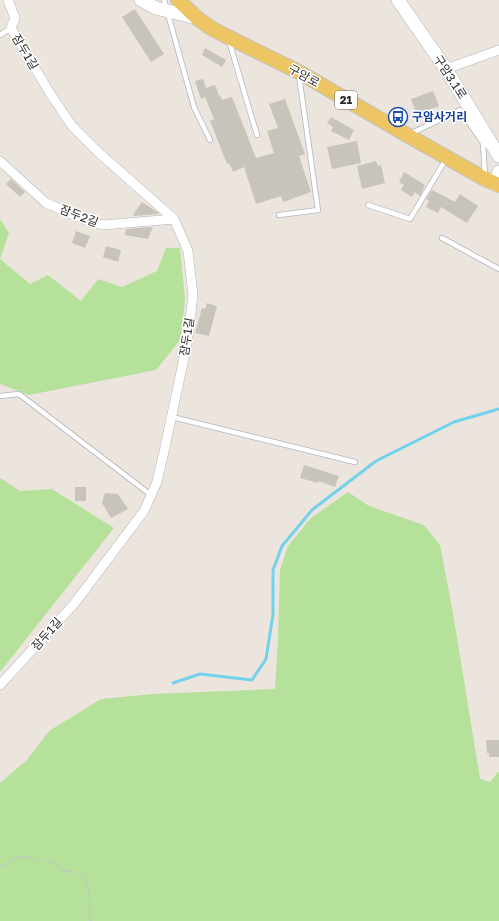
<svg xmlns="http://www.w3.org/2000/svg" width="499" height="921" viewBox="0 0 499 921" font-family="'Golos Text','Noto Sans KR',sans-serif">
  <style>
    .green { fill: #b6e19b }
    .lines { fill: none; stroke-linecap: round; stroke-linejoin: round }
    .stream { stroke: #73d1eb; stroke-width: 3 }
    .building { fill: #c8c3bb }
    .lane-casing { stroke: #b1b4be; stroke-width: 6 }
    .street-casing { stroke: #b1b4be; stroke-width: 10 }
    .secondary-casing { stroke: #b1b4be; stroke-width: 14 }
    .primary-casing { stroke: #c4c4c4; stroke-width: 16 }
    .path { stroke: #c4c4c4; stroke-width: 1.5; stroke-dasharray: 3 2; stroke-linecap: butt }
    .lane { stroke: #fff; stroke-width: 4.5 }
    .street { stroke: #fff; stroke-width: 9 }
    .secondary { stroke: #fff; stroke-width: 13 }
    .primary { stroke: #edc562; stroke-width: 14 }
    .labels { text-anchor: middle; stroke-width: 3; stroke-linejoin: round; paint-order: stroke }
    .shield { fill: #fff; stroke: #6b6b6b; stroke-width: 1 }
    .shield-label { font-size: 11px; font-weight: bold; fill: #2b2b2b }
    .street-label { font-size: 12px; fill: #2b2b2b; stroke: #fff }
    .transit-label { font-size: 12px; font-weight: bold; fill: #164399; stroke: #fff; text-anchor: start }
  </style>
  <rect width="100%" height="100%" fill="#ece5dd"/>
  <path class="green" d="M 0,219 L 9,233 L 0,259 L 30,284 L 48,275 L 81,301 L 98,279 L 122,287 L 157,271 L 166,248 L 180,248 L 185,299 L 181,339 L 156,370 L 29,395 L 0,384 Z
    M 0,478 L 20,491 L 52,489 L 114,528 L 0,672 Z
    M 348,492 L 369,506 L 424,525 L 440,545 L 453,613 L 480,779 L 490,782 L 498,772 L 499,772 L 499,921 L 0,921 L 0,783 L 27,760 L 49,731 L 101,699 L 153,694 L 275,689 L 278,638 L 280,570 L 288,546 L 311,518 Z"/>
  <g class="lines">
    <path class="stream" d="M 173,683 L 200,674 L 252,680 L 266,659 L 273,614 L 273,570 L 282,546 L 312,510 L 376,461 L 454,422 L 499,409"/>
  </g>
  <path class="building" d="M 135,9 L 164,54 L 151,62 L 122,17 Z
    M 205,48 L 226,60 L 222,67 L 202,55 Z
    M 203,79 L 206,88 L 215,85 L 219,96 L 220,95 L 222,100 L 232,97 L 256,158 L 274,153 L 267,131 L 278,128 L 269,104 L 285,99 L 305,154 L 299,156 L 311,192 L 283,202 L 281,196 L 256,204 L 244,167 L 233,172 L 229,163 L 227,164 L 210,121 L 214,119 L 205,97 L 201,99 L 195,81 Z
    M 433,91 L 439,106 L 417,114 L 411,99 Z
    M 331,117 L 354,130 L 349,140 L 331,131 L 333,127 L 327,123 Z
    M 357,141 L 361,163 L 332,169 L 327,147 Z
    M 376,161 L 378,166 L 381,165 L 385,183 L 362,189 L 357,166 Z
    M 404,172 L 425,185 L 420,196 L 415,192 L 412,197 L 401,190 L 404,185 L 399,182 Z
    M 11,179 L 25,192 L 20,197 L 6,184 Z
    M 432,190 L 455,202 L 460,194 L 478,206 L 467,223 L 441,207 L 438,213 L 426,207 L 429,201 L 426,199 Z
    M 142,202 L 156,211 L 159,213 L 158,214 L 135,216 L 133,215 Z
    M 150,227 L 153,227 L 148,239 L 125,235 L 126,229 Z
    M 76,231 L 90,236 L 85,248 L 72,243 Z
    M 106,246 L 121,250 L 118,262 L 103,257 Z
    M 207,303 L 217,306 L 209,336 L 195,333 L 202,308 L 205,309 Z
    M 304,465 L 339,476 L 335,487 L 319,481 L 318,483 L 300,478 Z
    M 75,487 L 86,487 L 86,501 L 75,501 Z
    M 105,493 L 118,494 L 128,509 L 111,518 L 102,503 Z
    M 486,740 L 499,740 L 499,757 L 489,757 L 489,753 L 487,753 Z"/>
  <g class="lines">
    <defs>
      <path id="lane" d="M 164,0 L 194,107 L 210,140
        M 0,35 L 11,28
        M 229,41 L 257,135
        M 410,134 L 460,110 L 483,143 L 485,176
        M 368,205 L 410,219 L 446,159
        M 279,215 L 318,210 L 299,76
        M 442,238 L 499,269
        M 0,396 L 19,394 L 151,495
        M 172,417 L 355,462"/>
      <path id="street" d="M 446,69 L 499,50
        M 0,161 L 46,203 L 86,220 L 103,225 L 174,219
        M 0,685 L 74,604 L 144,511 L 157,482 L 165,447 L 187,344 L 193,295 L 188,251 L 174,219 L 98,152 L 72,126 L 51,95 L 11,28 L 15,18 L 8,0"/>
      <path id="secondary" d="M 141,0 L 156,8 L 197,18
        M 398,0 L 446,69 L 499,156
        M 495,184 L 499,172"/>
      <path id="primary" d="M 178,0 L 197,18 L 211,28 L 228,37 L 299,72 L 407,135 L 485,179 L 499,185"/>
    </defs>
    <use href="#lane" class="lane-casing"/>
    <use href="#street" class="street-casing"/>
    <use href="#secondary" class="secondary-casing"/>
    <use href="#primary" class="primary-casing"/>
    <path class="path" d="M 0,865 L 5,864 L 20,856 L 53,862 L 64,871 L 82,873 L 89,891 L 90,919 L 91,921"/>
    <use href="#lane" class="lane"/>
    <use href="#street" class="street"/>
    <use href="#secondary" class="secondary"/>
    <use href="#primary" class="primary"/>
  </g>
  <defs>
    <symbol id="bus-ring" viewBox="-11 -11 22 22"><circle r="9.5" fill="#fff" stroke="#1a4fb4" stroke-width="1.5"/><path d="M-5-6H5V4H4V6H2V4H-2V6H-4V4H-5ZM-3.5-4V0h7V-4ZM-3.5 1.2v1.5H-2V1.2ZM2 1.2v1.5H3.5V1.2Z" fill="#1a4fb4"/></symbol>
  </defs>
  <g fill-rule="evenodd">
    <use href="#bus-ring" x="387" y="106" width="22" height="22"/>
  </g>
  <g class="labels">
    <rect class="shield" x="335" y="91" width="22" height="18" rx="3"/>
    <g class="shield-label">
      <text x="346" y="104">21</text>
    </g>
    <g class="street-label">
      <text transform="translate(25 52) rotate(59)" y="4">잠두1길</text>
      <text transform="translate(304 76) rotate(29)" y="4">구암로</text>
      <text transform="translate(450 77) rotate(57)" y="4">구암3.1로</text>
      <text transform="translate(79 216) rotate(21)" y="4">잠두2길</text>
      <text transform="translate(187 337) rotate(-81)" y="4">잠두1길</text>
      <text transform="translate(47 634) rotate(-48)" y="4">잠두1길</text>
    </g>
    <g class="transit-label">
      <text x="412" y="121">구암사거리</text>
    </g>
  </g>
</svg>
